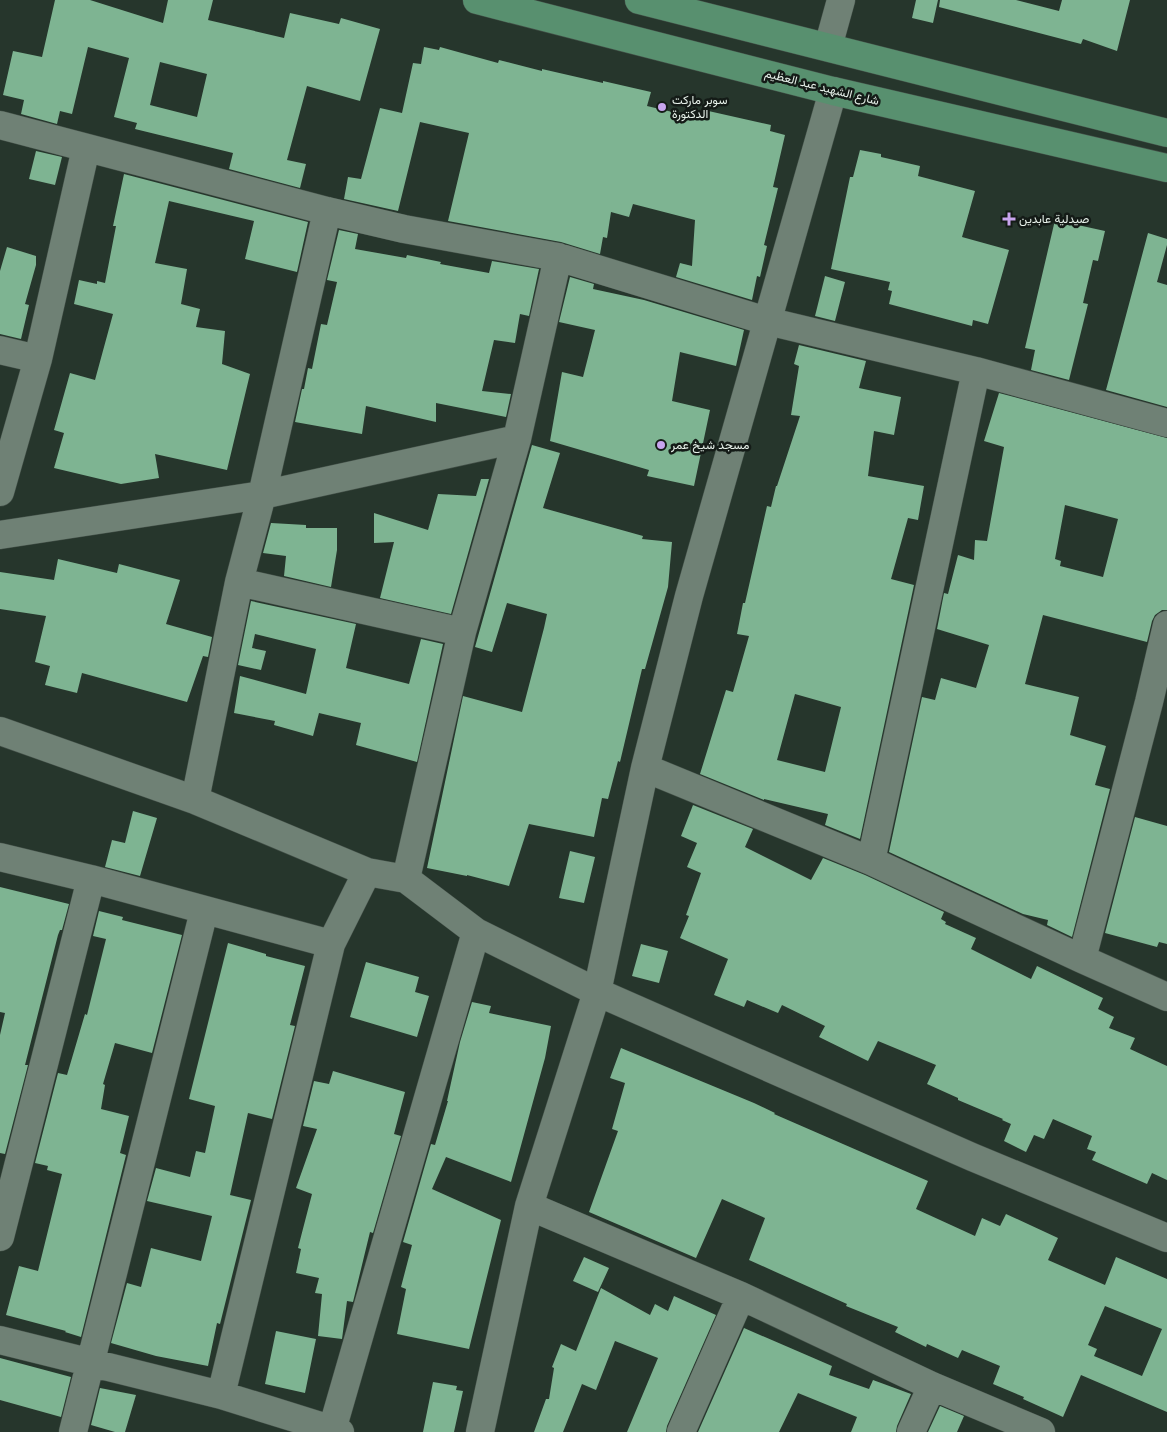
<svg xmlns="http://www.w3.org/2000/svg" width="1167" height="1432" viewBox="0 0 1167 1432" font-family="Inter,Vazirmatn,sans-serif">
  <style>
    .building { fill: #7eb492; fill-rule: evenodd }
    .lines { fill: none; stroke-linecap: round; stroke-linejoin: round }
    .minor-casing { stroke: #435048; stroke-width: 29 }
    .major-casing { stroke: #435048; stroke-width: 29 }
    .minor { stroke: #6f8175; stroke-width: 28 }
    .major { stroke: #58906f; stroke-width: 28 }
    .poi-dot { fill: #c8a5ee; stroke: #141b17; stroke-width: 2 }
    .labels { text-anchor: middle; stroke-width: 5; stroke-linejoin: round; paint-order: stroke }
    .street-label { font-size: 12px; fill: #e8f2eb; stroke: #141b17 }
    .poi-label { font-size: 12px; fill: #e8f2eb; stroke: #141b17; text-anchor: start }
  </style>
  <rect width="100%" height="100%" fill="#26362c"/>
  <path class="building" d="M 55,0 L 90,0 L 163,23 L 168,0 L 213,0 L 208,20 L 284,38 L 290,13 L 339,24 L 341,18 L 380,29 L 360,101 L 307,86 L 287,160 L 306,164 L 300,188 L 229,169 L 233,153 L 135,129 L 137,123 L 114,117 L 129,58 L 88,47 L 72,114 L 60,111 L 57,124 L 21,114 L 24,100 L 3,95 L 13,51 L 42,57 ZM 160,62 L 207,74 L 197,117 L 150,105 Z
    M 916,0 L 938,0 L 933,23 L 912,18 Z
    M 940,0 L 1016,0 L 1059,11 L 1062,0 L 1130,0 L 1117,51 L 1083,39 L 1081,44 L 939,7 Z
    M 424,47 L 439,50 L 440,47 L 498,63 L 499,60 L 542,71 L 542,69 L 603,83 L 603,81 L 651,92 L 647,106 L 702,119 L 704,110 L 771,125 L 770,131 L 785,135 L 773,187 L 778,188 L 764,245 L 767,246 L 760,277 L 757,276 L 752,300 L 676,277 L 680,263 L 692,266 L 695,220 L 633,204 L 629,217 L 611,212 L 607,238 L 603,237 L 600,254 L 561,242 L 448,221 L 469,133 L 420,122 L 398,211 L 344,199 L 348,177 L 361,179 L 380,108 L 402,113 L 413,63 L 421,64 Z
    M 860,150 L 881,154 L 881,157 L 920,166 L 918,176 L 975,191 L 962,237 L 1009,250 L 988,324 L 973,320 L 972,326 L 889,304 L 892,291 L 888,290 L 890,282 L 831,269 L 850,177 L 853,177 Z
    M 36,151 L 62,157 L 55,185 L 29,179 Z
    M 124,174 L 308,222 L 297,272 L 245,259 L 254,221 L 169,201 L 155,263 L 187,269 L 181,304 L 200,309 L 196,327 L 225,331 L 222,364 L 250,374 L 227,470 L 155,454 L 159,478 L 121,484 L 54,468 L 64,433 L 54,430 L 70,373 L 95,380 L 113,314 L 74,304 L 79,280 L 97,284 L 97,281 L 105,283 L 116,226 L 113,226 Z
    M 1055,220 L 1105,231 L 1098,261 L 1093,260 L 1083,303 L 1088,304 L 1069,380 L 1031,370 L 1035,350 L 1025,348 Z
    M 339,230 L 358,234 L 355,249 L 406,258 L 407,255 L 441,262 L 440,264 L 489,273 L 492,261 L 539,269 L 529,316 L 520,314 L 515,343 L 494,340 L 482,391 L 511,394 L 506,417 L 436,403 L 436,422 L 366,406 L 362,434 L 295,422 L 302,389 L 304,389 L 308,368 L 312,369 L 321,324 L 327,325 L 337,282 L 327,280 Z
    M 1148,233 L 1167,239 L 1167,245 L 1157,282 L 1167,285 L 1167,407 L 1106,390 Z
    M 7,247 L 36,256 L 36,265 L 25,304 L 29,305 L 21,339 L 0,334 L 0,271 Z
    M 825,276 L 845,282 L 835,321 L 815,316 Z
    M 570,277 L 594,284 L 593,289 L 644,300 L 744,330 L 736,366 L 680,352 L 672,401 L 710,410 L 694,486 L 647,476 L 649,470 L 550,441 L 562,372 L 583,377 L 595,330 L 559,322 Z
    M 799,345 L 866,361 L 859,388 L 901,397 L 894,435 L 874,431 L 868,476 L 924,486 L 918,520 L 908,518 L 891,579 L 914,585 L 860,839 L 825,825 L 828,814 L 764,799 L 764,800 L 700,774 L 726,690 L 733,692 L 749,636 L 737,634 L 743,603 L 745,603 L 767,506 L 771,507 L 776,486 L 777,486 L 800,416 L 791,415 L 799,366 L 794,364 ZM 795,694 L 841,707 L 825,772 L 777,760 Z
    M 999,393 L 1167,438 L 1167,610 L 1162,610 L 1155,615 L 1152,621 L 1147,642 L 1043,615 L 1025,684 L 1079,697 L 1070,735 L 1106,746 L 1095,785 L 1110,789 L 1072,937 L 1047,925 L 1048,920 L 1023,914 L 889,852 L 922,697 L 935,700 L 941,678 L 976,688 L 989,645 L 937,629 L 944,593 L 948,594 L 958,555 L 974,560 L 975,540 L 987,541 L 1004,447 L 984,441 ZM 1065,505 L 1118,519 L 1103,577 L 1060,566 L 1061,561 L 1055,559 Z
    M 532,445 L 560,453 L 543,508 L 643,536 L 642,539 L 672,542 L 668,587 L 645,669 L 642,669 L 620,762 L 618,761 L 608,799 L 602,798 L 594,837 L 529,824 L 509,886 L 467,875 L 467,876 L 427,868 L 463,696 L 522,712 L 544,628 L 547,614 L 507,603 L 492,652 L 475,647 Z
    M 481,479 L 489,479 L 451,614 L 380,598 L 394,542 L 374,543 L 374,513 L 428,530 L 438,494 L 476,496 Z
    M 271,523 L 306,525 L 306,528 L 337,528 L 337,550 L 331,587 L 284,576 L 286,556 L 263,553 Z
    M 58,559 L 117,573 L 119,564 L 180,580 L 166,624 L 212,637 L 208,657 L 203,656 L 187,702 L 82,673 L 77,693 L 45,685 L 50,666 L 35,662 L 46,616 L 0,609 L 0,572 L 54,580 Z
    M 251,601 L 356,624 L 346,668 L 409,684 L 421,639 L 443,644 L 417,762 L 356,745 L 361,723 L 319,713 L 313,736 L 274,725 L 275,721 L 234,713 L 240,676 L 306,694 L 316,649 L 255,634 L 252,648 L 266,651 L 261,670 L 238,665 Z
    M 693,805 L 753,829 L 745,847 L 811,880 L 823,858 L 865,875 L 944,912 L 941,919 L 946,922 L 945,924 L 976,938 L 971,949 L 1031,979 L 1037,966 L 1103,998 L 1098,1009 L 1114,1017 L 1109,1028 L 1135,1038 L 1130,1049 L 1167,1066 L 1167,1180 L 1152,1173 L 1147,1184 L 1092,1160 L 1096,1152 L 1087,1149 L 1092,1136 L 1053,1119 L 1044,1139 L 1034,1135 L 1026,1152 L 1004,1141 L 1011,1124 L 1002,1120 L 1003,1119 L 958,1100 L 958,1098 L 927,1084 L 936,1065 L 878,1041 L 868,1061 L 819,1037 L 825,1026 L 782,1005 L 778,1013 L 747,1000 L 744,1007 L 714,995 L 728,959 L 680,938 L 689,916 L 686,915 L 701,873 L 687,867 L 697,843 L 681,836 Z
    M 133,811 L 157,818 L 140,876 L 105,867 L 112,840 L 125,843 Z
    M 1135,817 L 1167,826 L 1167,944 L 1159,942 L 1157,947 L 1105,933 Z
    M 570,851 L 595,857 L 584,903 L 559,898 Z
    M 0,887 L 69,904 L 62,930 L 60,930 L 58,935 L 43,994 L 25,1065 L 28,1065 L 5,1154 L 0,1153 L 0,1035 L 5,1013 L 0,1012 Z
    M 99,911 L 123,917 L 122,920 L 182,935 L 152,1053 L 115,1043 L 103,1084 L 105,1085 L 101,1109 L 129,1116 L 120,1153 L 126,1155 L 81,1337 L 65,1332 L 66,1331 L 6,1315 L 19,1266 L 38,1271 L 62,1174 L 47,1170 L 48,1166 L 35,1163 L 58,1073 L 67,1075 L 85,1014 L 87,1015 L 106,939 L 93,936 Z
    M 228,943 L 266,954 L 266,956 L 305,966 L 290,1025 L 295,1026 L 272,1119 L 248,1113 L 230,1195 L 251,1200 L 220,1324 L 217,1323 L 208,1366 L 156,1356 L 111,1343 L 127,1283 L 141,1287 L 151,1248 L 201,1261 L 212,1216 L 147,1201 L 156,1168 L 190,1177 L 196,1151 L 205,1153 L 215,1106 L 189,1099 Z
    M 641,944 L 668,951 L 659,983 L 632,976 Z
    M 366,962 L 419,977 L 415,992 L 429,996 L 417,1037 L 350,1017 Z
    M 472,1002 L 491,1006 L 489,1013 L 551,1026 L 545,1058 L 511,1182 L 446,1157 L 432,1189 L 501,1220 L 469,1349 L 397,1334 L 406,1289 L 401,1287 L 412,1245 L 403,1242 L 431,1144 L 435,1145 L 448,1101 L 447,1101 L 460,1042 Z
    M 621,1048 L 754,1103 L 775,1113 L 774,1114 L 928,1181 L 916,1209 L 975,1236 L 982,1218 L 1000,1226 L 1006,1214 L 1058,1238 L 1048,1260 L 1105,1285 L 1116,1257 L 1167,1279 L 1167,1412 L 1081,1375 L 1063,1417 L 1023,1399 L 1024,1397 L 993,1384 L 1000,1366 L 962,1350 L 958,1358 L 927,1344 L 926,1347 L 895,1332 L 898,1327 L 846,1306 L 847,1304 L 749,1260 L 765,1218 L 722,1199 L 696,1258 L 589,1212 L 618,1131 L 612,1129 L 625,1083 L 610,1078 ZM 1105,1306 L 1162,1329 L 1142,1376 L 1094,1356 L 1097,1349 L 1088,1345 Z
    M 333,1071 L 405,1092 L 394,1134 L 401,1136 L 373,1233 L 370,1232 L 353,1302 L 347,1301 L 342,1339 L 318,1336 L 322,1294 L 315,1293 L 319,1278 L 296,1273 L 301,1249 L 298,1248 L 312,1194 L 296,1188 L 317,1129 L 303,1126 L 314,1081 L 329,1084 Z
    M 584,1257 L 609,1268 L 598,1292 L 573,1281 Z
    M 601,1288 L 650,1315 L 655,1304 L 668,1311 L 674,1296 L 716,1315 L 667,1426 L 666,1432 L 627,1432 L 658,1358 L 615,1341 L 596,1390 L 582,1384 L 563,1432 L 534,1432 L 546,1399 L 549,1399 L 554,1368 L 552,1367 L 561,1344 L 576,1351 Z
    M 744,1328 L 832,1366 L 829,1375 L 869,1389 L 873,1380 L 911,1394 L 897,1426 L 896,1432 L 851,1432 L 857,1417 L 798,1393 L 779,1432 L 698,1432 Z
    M 276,1331 L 316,1339 L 305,1393 L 265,1384 Z
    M 0,1358 L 71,1377 L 61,1417 L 0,1400 Z
    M 433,1382 L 457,1386 L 456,1390 L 463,1391 L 454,1432 L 423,1432 Z
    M 100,1388 L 136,1395 L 125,1432 L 115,1432 L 91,1425 Z
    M 940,1406 L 964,1416 L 957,1432 L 928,1432 Z"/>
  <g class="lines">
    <defs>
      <path id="minor" d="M 828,47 L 841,0
        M 0,125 L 327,211 L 404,229 L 558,257 L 767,321 L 976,371 L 871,861
        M 0,350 L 38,359
        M 976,371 L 1167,423
        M 0,492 L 38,359 L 86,148
        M 0,535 L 262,495 L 517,439
        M 239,582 L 462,632
        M 0,731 L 195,800 L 367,872 L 406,879 L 476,932 L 597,992 L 972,1157 L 1167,1238
        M 645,768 L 871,861 L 1082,959 L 1167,997
        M 195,800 L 239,582 L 262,495 L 327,211
        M 0,857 L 91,879 L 331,944
        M 406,879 L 462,632 L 517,439 L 558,257
        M 1082,959 L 1149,702 L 1167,625
        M 529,1206 L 741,1296 L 932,1386 L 1041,1432
        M 0,1237 L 91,879
        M 0,1340 L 221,1395 L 340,1432
        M 221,1395 L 331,944 L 367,872
        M 332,1430 L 476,932
        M 73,1432 L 204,911
        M 480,1432 L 529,1206 L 597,992 L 645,768 L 689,596 L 833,91
        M 681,1432 L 741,1296
        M 911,1432 L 932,1386"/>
      <path id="major" d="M 477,0 L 833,91 L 1167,168
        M 639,0 L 1167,133"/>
    </defs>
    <use href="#minor" class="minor-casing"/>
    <use href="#major" class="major-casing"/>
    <use href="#minor" class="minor"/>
    <use href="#major" class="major"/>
  </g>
  <g class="poi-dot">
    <circle cx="662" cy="107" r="5"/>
    <path d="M1006.5 211.5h5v5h5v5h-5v5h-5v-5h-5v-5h5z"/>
    <circle cx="661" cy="445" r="5"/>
  </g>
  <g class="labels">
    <g class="street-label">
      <text transform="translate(822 87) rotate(14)" y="4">شارع الشهيد عبد العظيم</text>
    </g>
    <g class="poi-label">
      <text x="672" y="104">سوبر ماركت<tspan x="672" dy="14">الدكتورة</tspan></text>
      <text x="1019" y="223">صيدلية عابدين</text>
      <text x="671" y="449">مسجد شيخ عمر</text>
    </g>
  </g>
</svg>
